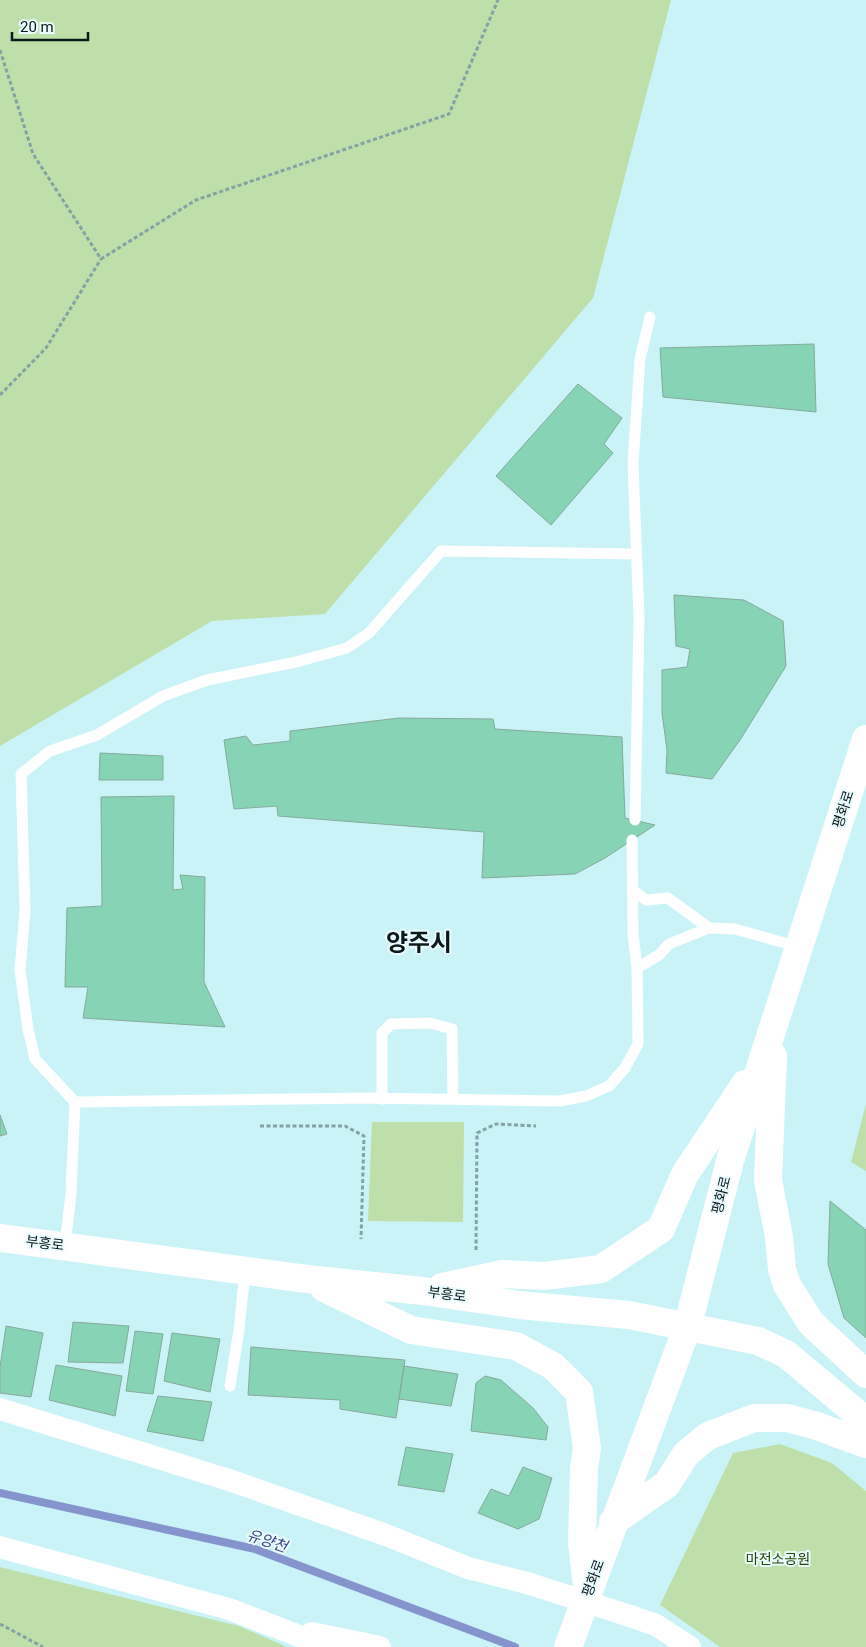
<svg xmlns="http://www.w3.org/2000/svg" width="866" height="1647" viewBox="0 0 866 1647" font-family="Roboto,'Noto Sans KR',sans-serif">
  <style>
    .green { fill: #bedfaa }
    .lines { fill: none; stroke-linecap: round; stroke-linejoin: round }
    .stream { stroke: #8694cd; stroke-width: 8 }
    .building { fill: #87d3b6; stroke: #86a99b }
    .path { stroke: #83a2a5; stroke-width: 3; stroke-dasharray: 4 2.5; stroke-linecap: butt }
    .service { stroke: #fff; stroke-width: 11 }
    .minor { stroke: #fff; stroke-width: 22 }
    .secondary { stroke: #fff; stroke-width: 28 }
    .labels { text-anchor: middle; stroke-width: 4; stroke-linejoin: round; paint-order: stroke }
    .street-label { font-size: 14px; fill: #0a191b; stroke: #ebfbfd }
    .park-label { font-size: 14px; fill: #264508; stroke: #ebfbfd }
    .water-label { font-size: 15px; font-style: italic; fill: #39458b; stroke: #ebfbfd }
    .town-label { font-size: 24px; font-weight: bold; fill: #0a191b; stroke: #ebfbfd }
  </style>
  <rect width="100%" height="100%" fill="#caf3f7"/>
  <path class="green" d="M 0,0 L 671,0 L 593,298 L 325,614 L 212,621 L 0,746 Z
    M 866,1104 L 866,1171 L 851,1162 Z
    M 372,1122 L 464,1122 L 463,1222 L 368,1221 Z
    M 780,1444 L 832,1463 L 866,1491 L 866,1647 L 720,1647 L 660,1605 L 733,1453 Z
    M 0,1567 L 239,1626 L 287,1647 L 0,1647 Z"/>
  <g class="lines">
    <path class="stream" d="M 0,1493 L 255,1549 L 515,1647"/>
  </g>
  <path class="building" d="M 814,344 L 816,412 L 663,397 L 660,348 Z
    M 578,384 L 622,418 L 604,444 L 613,453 L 551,525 L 496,476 Z
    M 674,595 L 744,600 L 783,621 L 786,666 L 740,740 L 712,779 L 666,773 L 667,750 L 662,713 L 662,670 L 687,667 L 690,649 L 676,646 Z
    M 399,718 L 493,719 L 495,729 L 622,737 L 625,818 L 655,825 L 605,858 L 575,874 L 482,878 L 484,832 L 278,816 L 277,806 L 234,809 L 224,740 L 246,736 L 253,745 L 290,741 L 290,731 Z
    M 100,753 L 163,756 L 163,780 L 99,780 Z
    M 174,796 L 173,890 L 183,889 L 180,875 L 205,877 L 204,982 L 225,1027 L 83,1018 L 88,987 L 65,987 L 67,908 L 102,906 L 101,797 Z
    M 0,1115 L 7,1134 L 0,1136 Z
    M 830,1201 L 866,1230 L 866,1338 L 844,1318 L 828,1264 Z
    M 73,1322 L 129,1326 L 123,1363 L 68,1362 Z
    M 6,1326 L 43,1333 L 31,1397 L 0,1393 L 0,1367 Z
    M 135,1331 L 163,1334 L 153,1394 L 126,1391 Z
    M 172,1333 L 220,1339 L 210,1392 L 164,1381 Z
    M 251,1347 L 405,1360 L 396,1418 L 340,1409 L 340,1400 L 248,1395 Z
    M 56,1365 L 122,1376 L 115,1416 L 49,1400 Z
    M 404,1366 L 458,1374 L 451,1406 L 399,1399 Z
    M 485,1376 L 501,1380 L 533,1408 L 548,1427 L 546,1440 L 471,1431 L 476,1383 Z
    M 158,1396 L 212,1402 L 203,1441 L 147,1431 Z
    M 406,1447 L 453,1454 L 444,1492 L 398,1485 Z
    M 523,1467 L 552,1478 L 539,1519 L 518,1529 L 478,1513 L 491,1489 L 509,1496 Z"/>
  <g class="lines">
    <path class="path" d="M 0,50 L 33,154 L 101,259 L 196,200 L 449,114 L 498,0
      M 0,395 L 46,348 L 101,259
      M 260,1126 L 345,1126 L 364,1136 L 361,1239
      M 476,1250 L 477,1133 L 496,1124 L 536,1126
      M 0,1624 L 43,1647"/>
    <path class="service" d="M 635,820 L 639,618 L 633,464 L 640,359 L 650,317
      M 632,840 L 633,934 L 637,968 L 638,1044 L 625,1068 L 609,1086 L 586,1096 L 560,1101 L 369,1098 L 75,1102 L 35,1059 L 28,1029 L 20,970 L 25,911 L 21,774 L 50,751 L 97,735 L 163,696 L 207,680 L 296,662 L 347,648 L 369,633 L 441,551 L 636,554
      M 633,890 L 646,900 L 668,898 L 709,928
      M 637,968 L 659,955 L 669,944 L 709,928 L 735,929 L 799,947
      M 382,1099 L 382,1033 L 391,1024 L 430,1023 L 452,1029 L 453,1099
      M 65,1245 L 71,1194 L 75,1102
      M 230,1386 L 239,1330 L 245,1271"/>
    <path class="minor" d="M 0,1409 L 229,1480 L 386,1535 L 468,1568 L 527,1583 L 630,1616 L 656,1625 L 690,1647
      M 0,1547 L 229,1609 L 328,1647
      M 312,1633 L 380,1647"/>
    <path class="secondary" d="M 773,1056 L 768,1180 L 779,1237 L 782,1269 L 787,1285 L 811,1323 L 866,1374
      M 0,1238 L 307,1279 L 423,1291 L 519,1305 L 629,1315 L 758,1341 L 786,1354 L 866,1421
      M 442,1287 L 502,1274 L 544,1276 L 601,1269 L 661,1229 L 685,1174 L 745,1084
      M 324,1288 L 411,1330 L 516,1346 L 553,1366 L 579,1392 L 587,1448 L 584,1468 L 582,1543 L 587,1586
      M 613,1522 L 667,1484 L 686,1454 L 708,1436 L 754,1418 L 787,1418 L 814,1425 L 866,1444
      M 568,1647 L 687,1328 L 730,1161 L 866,739"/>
  </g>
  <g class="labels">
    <g class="street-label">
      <text transform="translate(843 809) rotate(-72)" y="5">평화로</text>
      <text transform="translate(721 1195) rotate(-76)" y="5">평화로</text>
      <text transform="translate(45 1243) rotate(7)" y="5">부흥로</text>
      <text transform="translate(447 1294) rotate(8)" y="5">부흥로</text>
      <text transform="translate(593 1578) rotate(-70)" y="5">평화로</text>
    </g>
    <g class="park-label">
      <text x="778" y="1564">마전소공원</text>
    </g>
    <g class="water-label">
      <text transform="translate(267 1541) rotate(18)" y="5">유양천</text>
    </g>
    <g class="town-label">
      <text x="419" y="951">양주시</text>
    </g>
  </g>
  <path d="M12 32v8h76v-8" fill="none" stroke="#0a191b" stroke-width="2.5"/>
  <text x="20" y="32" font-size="15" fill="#0a191b" stroke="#ebfbfd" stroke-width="4" paint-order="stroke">20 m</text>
</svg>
